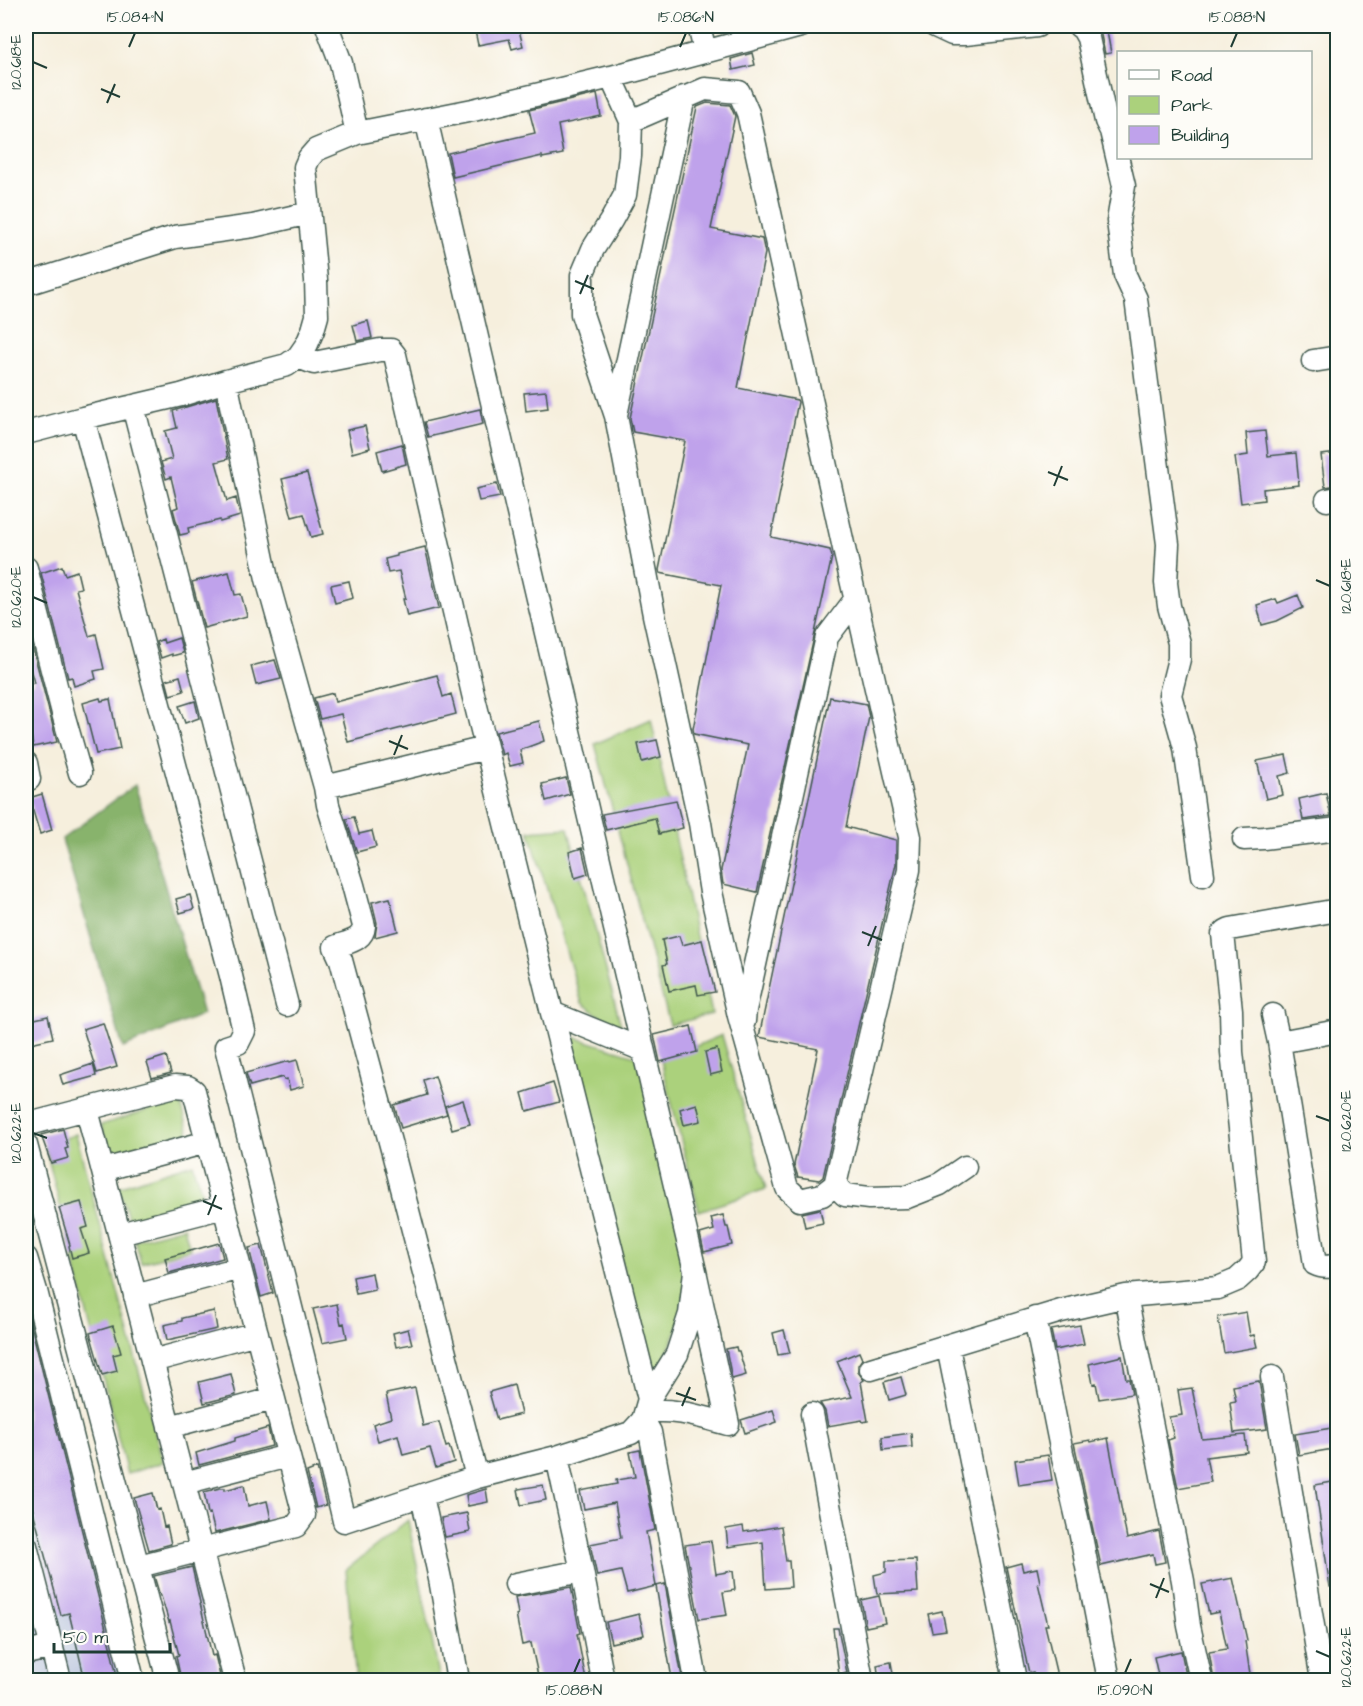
<svg xmlns="http://www.w3.org/2000/svg" width="1363" height="1706" viewBox="0 0 1363 1706" font-family="'Architects Daughter',sans-serif">
  <style>
    .industrial { fill: #b9c5de }
    .green { fill: #abd17c; stroke: #658758; stroke-width: 1.5 }
    .forest { fill: #88b36c; stroke: #547850; stroke-width: 1.5 }
    .building { fill: #bfa2eb }
    .lines { fill: none; stroke-linecap: round; stroke-linejoin: round }
    .minor-casing { stroke: #3f584d; stroke-width: 25 }
    .minor { stroke: #fff; stroke-width: 22 }
    .ticks { fill: none; stroke: #1f3d34; stroke-width: 2 }
    .neatline { fill: none; stroke: #1f3d34; stroke-width: 2 }
    .ticks-label { font-size: 15px; text-anchor: middle; fill: #1f3d34 }
  </style>
  <rect width="100%" height="100%" fill="#fdfcf7"/>
  <filter id="ink" filterUnits="userSpaceOnUse"><feTurbulence type="fractalNoise" baseFrequency=".0167" numOctaves="2"/><feDisplacementMap in="SourceGraphic" scale="12" xChannelSelector="R" yChannelSelector="G"/><feConvolveMatrix kernelMatrix="1 2 1 2 8 2 1 2 1" color-interpolation-filters="sRGB"/></filter>
  <filter id="wash" filterUnits="userSpaceOnUse"><feTurbulence type="fractalNoise" baseFrequency=".008" numOctaves="4" result="noise"/><feDisplacementMap in="SourceGraphic" scale="24" xChannelSelector="R" yChannelSelector="G"/><feGaussianBlur stdDeviation="1.35" result="paint"/><feColorMatrix in="noise" values="0 0 0 0 0 0 0 0 0 0 0 0 0 0 0 0 0 1.4 0 .05"/><feComposite in="paint" operator="in"/></filter>
  <g filter="url(#wash)">
    <rect width="100%" height="100%" fill="#f6efdd"/>
    <path class="industrial" d="M 26,1206 L 124,1670 L 126,1680 L 26,1680 Z"/>
    <path class="green" d="M 651,719 L 712,1014 L 670,1025 L 595,744 Z
      M 568,828 L 623,1033 L 582,1003 L 529,831 Z
      M 722,1035 L 766,1189 L 699,1211 L 661,1061 Z
      M 570,1036 L 639,1057 L 689,1274 L 682,1318 L 651,1390 Z
      M 180,1100 L 189,1133 L 111,1157 L 101,1125 Z
      M 76,1134 L 163,1462 L 127,1474 L 45,1146 Z
      M 192,1163 L 204,1199 L 130,1223 L 118,1187 Z
      M 184,1227 L 190,1249 L 141,1263 L 135,1240 Z
      M 408,1520 L 440,1680 L 356,1680 L 346,1570 Z"/>
    <path class="forest" d="M 135,785 L 203,1014 L 123,1048 L 62,839 Z"/>
    <g id="blocks">
      <path class="building" d="M 474,26 L 489,26 L 490,30 L 508,26 L 518,26 L 523,46 L 512,49 L 509,39 L 478,45 Z
        M 1097,26 L 1106,26 L 1111,53 L 1105,54 L 1101,35 Z
        M 752,53 L 755,65 L 733,70 L 731,59 Z
        M 597,94 L 601,116 L 558,125 L 563,154 L 542,158 L 542,156 L 453,177 L 448,153 L 535,133 L 529,110 Z
        M 707,103 L 730,105 L 735,116 L 711,229 L 762,239 L 765,253 L 738,388 L 797,400 L 798,402 L 771,537 L 830,550 L 832,557 L 757,892 L 723,884 L 721,870 L 748,745 L 694,734 L 693,729 L 721,585 L 660,573 L 659,570 L 685,441 L 633,432 L 630,418 L 697,107 Z
        M 368,321 L 372,338 L 357,341 L 353,325 Z
        M 546,391 L 548,408 L 526,411 L 524,393 Z
        M 216,398 L 228,459 L 216,462 L 227,501 L 236,498 L 240,516 L 220,522 L 220,520 L 188,528 L 189,533 L 180,535 L 173,509 L 178,507 L 171,477 L 166,479 L 161,462 L 172,459 L 165,431 L 177,428 L 173,411 Z
        M 480,409 L 483,424 L 428,437 L 424,422 Z
        M 365,426 L 370,448 L 352,453 L 347,430 Z
        M 1265,431 L 1268,456 L 1296,453 L 1299,485 L 1263,489 L 1264,500 L 1241,503 L 1235,457 L 1248,455 L 1246,433 Z
        M 402,444 L 406,464 L 382,471 L 377,451 Z
        M 1338,453 L 1338,485 L 1325,487 L 1321,455 Z
        M 307,473 L 323,534 L 311,537 L 304,514 L 292,517 L 282,479 Z
        M 497,484 L 500,497 L 479,501 L 476,489 Z
        M 425,547 L 439,608 L 407,616 L 403,599 L 406,599 L 399,571 L 388,573 L 385,559 L 397,556 L 397,554 Z
        M 62,566 L 65,575 L 77,571 L 81,588 L 76,589 L 82,611 L 89,636 L 96,634 L 104,669 L 94,671 L 96,679 L 74,686 L 72,677 L 68,678 L 41,573 Z
        M 229,572 L 235,595 L 241,594 L 247,616 L 204,628 L 192,582 Z
        M 349,581 L 353,598 L 335,603 L 331,585 Z
        M 1298,595 L 1303,608 L 1277,621 L 1262,625 L 1257,605 L 1276,599 L 1278,603 Z
        M 29,634 L 57,742 L 33,747 L 26,702 L 26,685 L 34,683 L 26,653 L 26,635 Z
        M 179,638 L 183,653 L 172,656 L 172,654 L 161,658 L 156,642 L 163,639 L 164,643 Z
        M 275,660 L 281,679 L 256,685 L 251,666 Z
        M 437,675 L 443,697 L 451,694 L 456,714 L 348,742 L 341,714 L 320,719 L 314,698 L 333,693 L 335,702 Z
        M 180,676 L 184,691 L 170,695 L 166,680 Z
        M 830,697 L 866,704 L 869,717 L 846,827 L 896,840 L 896,864 L 889,894 L 823,1177 L 819,1180 L 798,1177 L 794,1165 L 818,1049 L 759,1037 Z
        M 100,698 L 101,701 L 110,699 L 120,749 L 96,754 L 83,703 Z
        M 195,701 L 199,718 L 185,723 L 179,706 Z
        M 539,721 L 544,741 L 520,750 L 523,763 L 510,766 L 506,753 L 502,755 L 496,732 Z
        M 657,740 L 661,757 L 642,762 L 638,744 Z
        M 1286,755 L 1290,773 L 1279,776 L 1283,795 L 1266,799 L 1257,761 Z
        M 566,778 L 570,794 L 546,801 L 542,784 Z
        M 1326,793 L 1331,816 L 1303,820 L 1299,799 Z
        M 42,794 L 52,830 L 40,834 L 29,798 Z
        M 676,800 L 683,828 L 659,834 L 655,818 L 606,830 L 602,814 Z
        M 354,817 L 359,834 L 372,831 L 376,847 L 357,852 L 346,819 Z
        M 582,848 L 588,874 L 575,878 L 569,852 Z
        M 190,895 L 194,909 L 180,913 L 176,899 Z
        M 390,898 L 398,931 L 375,937 L 377,923 L 372,902 Z
        M 679,936 L 682,945 L 702,940 L 715,992 L 698,995 L 696,985 L 669,991 L 663,965 L 667,964 L 662,940 Z
        M 48,1016 L 53,1038 L 26,1044 L 26,1021 Z
        M 103,1023 L 117,1067 L 97,1073 L 83,1029 Z
        M 691,1026 L 697,1052 L 660,1062 L 654,1035 Z
        M 717,1049 L 722,1072 L 710,1075 L 705,1052 Z
        M 166,1056 L 171,1073 L 152,1078 L 147,1062 Z
        M 297,1060 L 304,1086 L 290,1090 L 287,1079 L 284,1080 L 283,1077 L 250,1086 L 246,1073 L 289,1061 L 290,1062 Z
        M 93,1064 L 96,1076 L 63,1085 L 60,1075 Z
        M 435,1076 L 447,1114 L 401,1128 L 394,1105 L 427,1095 L 423,1080 Z
        M 553,1083 L 559,1102 L 527,1111 L 522,1093 Z
        M 463,1100 L 470,1124 L 452,1129 L 445,1106 Z
        M 697,1104 L 701,1121 L 684,1125 L 680,1109 Z
        M 63,1129 L 68,1148 L 65,1149 L 68,1158 L 51,1163 L 41,1135 Z
        M 81,1202 L 88,1227 L 81,1229 L 89,1253 L 72,1258 L 69,1246 L 70,1245 L 59,1208 Z
        M 820,1209 L 823,1223 L 805,1227 L 802,1213 Z
        M 723,1215 L 726,1227 L 728,1227 L 732,1245 L 704,1252 L 700,1234 L 714,1230 L 711,1218 Z
        M 219,1243 L 223,1258 L 169,1273 L 165,1258 Z
        M 261,1245 L 273,1293 L 261,1297 L 249,1248 Z
        M 372,1273 L 375,1290 L 356,1294 L 353,1277 Z
        M 337,1304 L 341,1324 L 344,1323 L 347,1338 L 322,1343 L 313,1309 Z
        M 26,1305 L 100,1604 L 118,1680 L 85,1680 L 69,1613 L 61,1615 L 26,1485 Z
        M 214,1311 L 217,1329 L 167,1340 L 164,1325 L 182,1321 L 182,1318 Z
        M 1246,1312 L 1250,1336 L 1254,1335 L 1257,1347 L 1224,1353 L 1218,1317 Z
        M 1080,1325 L 1084,1344 L 1055,1350 L 1051,1330 Z
        M 113,1326 L 121,1353 L 113,1355 L 117,1371 L 102,1375 L 90,1333 Z
        M 408,1329 L 412,1344 L 396,1347 L 393,1333 Z
        M 784,1330 L 790,1353 L 778,1355 L 773,1333 Z
        M 736,1347 L 737,1351 L 739,1351 L 746,1375 L 732,1379 L 726,1349 Z
        M 859,1352 L 862,1359 L 858,1365 L 858,1372 L 864,1380 L 861,1382 L 868,1421 L 863,1422 L 862,1420 L 828,1426 L 825,1411 L 820,1403 L 852,1397 L 837,1361 Z
        M 1122,1356 L 1126,1379 L 1129,1379 L 1132,1394 L 1099,1399 L 1096,1383 L 1093,1384 L 1089,1364 Z
        M 231,1374 L 236,1395 L 204,1403 L 199,1382 Z
        M 901,1377 L 906,1395 L 889,1400 L 884,1382 Z
        M 1259,1381 L 1267,1429 L 1234,1433 L 1230,1402 L 1236,1401 L 1233,1386 Z
        M 514,1385 L 521,1414 L 497,1420 L 489,1392 Z
        M 415,1388 L 423,1426 L 439,1422 L 446,1447 L 449,1446 L 454,1462 L 436,1468 L 430,1448 L 403,1455 L 398,1435 L 378,1441 L 373,1424 L 391,1418 L 386,1394 Z
        M 1192,1388 L 1202,1439 L 1245,1435 L 1247,1452 L 1206,1457 L 1211,1482 L 1178,1488 L 1168,1440 L 1174,1438 L 1169,1417 L 1182,1415 L 1178,1390 Z
        M 773,1410 L 777,1422 L 745,1433 L 741,1420 Z
        M 1338,1427 L 1338,1448 L 1299,1455 L 1295,1434 Z
        M 268,1428 L 272,1446 L 199,1465 L 196,1453 L 235,1441 L 235,1438 Z
        M 911,1433 L 912,1447 L 883,1450 L 882,1437 Z
        M 1108,1438 L 1127,1539 L 1159,1531 L 1165,1562 L 1155,1564 L 1153,1554 L 1101,1566 L 1074,1443 L 1090,1440 L 1091,1442 Z
        M 640,1450 L 655,1530 L 646,1532 L 656,1586 L 627,1593 L 621,1571 L 597,1576 L 590,1544 L 621,1538 L 615,1503 L 584,1509 L 580,1491 L 617,1484 L 616,1480 L 635,1477 L 630,1452 Z
        M 1048,1455 L 1052,1480 L 1019,1485 L 1015,1460 Z
        M 317,1468 L 326,1505 L 316,1508 L 307,1472 Z
        M 1338,1481 L 1338,1586 L 1330,1587 L 1315,1485 Z
        M 244,1485 L 248,1506 L 267,1501 L 271,1519 L 215,1533 L 210,1513 L 208,1514 L 204,1492 L 220,1488 L 225,1488 L 225,1490 Z
        M 543,1485 L 546,1500 L 521,1505 L 518,1489 Z
        M 486,1489 L 488,1502 L 468,1506 L 466,1495 Z
        M 153,1493 L 157,1510 L 160,1509 L 164,1527 L 167,1526 L 171,1544 L 149,1550 L 134,1498 Z
        M 467,1513 L 470,1532 L 445,1537 L 441,1518 Z
        M 743,1526 L 744,1532 L 781,1526 L 786,1561 L 789,1561 L 791,1587 L 766,1589 L 763,1542 L 728,1547 L 726,1529 Z
        M 711,1541 L 716,1574 L 733,1571 L 735,1590 L 723,1592 L 727,1615 L 699,1619 L 685,1545 Z
        M 916,1560 L 918,1592 L 877,1594 L 874,1575 L 886,1572 L 886,1561 Z
        M 1021,1563 L 1023,1571 L 1037,1568 L 1040,1582 L 1038,1583 L 1048,1625 L 1045,1625 L 1058,1680 L 1034,1680 L 1033,1672 L 1029,1673 L 1006,1567 Z
        M 192,1567 L 212,1656 L 215,1655 L 221,1680 L 181,1680 L 176,1656 L 179,1655 L 170,1621 L 169,1622 L 161,1596 L 160,1596 L 154,1576 Z
        M 1233,1578 L 1247,1640 L 1245,1641 L 1250,1674 L 1214,1680 L 1209,1652 L 1227,1649 L 1219,1612 L 1209,1614 L 1202,1584 Z
        M 665,1584 L 682,1677 L 672,1679 L 656,1586 Z
        M 571,1587 L 580,1633 L 577,1634 L 586,1680 L 539,1680 L 531,1643 L 522,1645 L 516,1615 L 518,1614 L 515,1597 Z
        M 879,1596 L 885,1623 L 866,1627 L 861,1600 Z
        M 942,1611 L 946,1630 L 932,1632 L 928,1614 Z
        M 639,1614 L 644,1635 L 611,1643 L 606,1622 Z
        M 833,1628 L 838,1628 L 847,1673 L 839,1675 Z
        M 1181,1651 L 1187,1680 L 1159,1680 L 1154,1657 Z
        M 891,1662 L 894,1680 L 879,1680 L 877,1665 Z"/>
    </g>
  </g>
  <g filter="url(#ink)">
    <use href="#blocks" fill-opacity="0" stroke="#3f584d" stroke-width="1.5"/>
    <g class="lines">
      <defs>
        <path id="minor" d="M 327,26 L 341,63 L 357,133
          M 699,26 L 705,51
          M 935,26 L 952,34 L 965,34 L 1037,26
          M 1079,26 L 1083,29 L 1088,38 L 1106,121 L 1111,131 L 1124,186 L 1118,221 L 1125,275 L 1136,299 L 1168,544 L 1166,583 L 1169,606 L 1179,643 L 1179,659 L 1170,695 L 1185,748 L 1203,875
          M 611,77 L 631,121 L 630,156 L 625,195 L 612,219 L 593,249 L 582,275 L 582,314 L 616,416 L 654,615 L 700,823 L 711,892 L 739,1016 L 787,1188 L 800,1200 L 822,1195 L 835,1185 L 909,870 L 910,837 L 845,553 L 748,113 L 739,92 L 705,89 L 631,121
          M 426,119 L 695,1271 L 728,1424 C 698,1416 677,1409 646,1411
          M 26,284 L 175,237 L 253,226 L 309,213
          M 298,357 L 314,363 L 380,350 L 391,350 L 395,355 L 473,694 L 552,1013 L 643,1050
          M 1313,361 L 1338,357
          M 226,381 L 267,579 L 325,787 L 328,805 L 353,885 L 364,926 C 363,941 347,942 335,947 L 341,960 L 393,1153 L 477,1477
          M 133,406 L 287,1005
          M 616,415 L 684,97
          M 83,418 L 231,976 L 244,1031 L 238,1043 L 226,1047 L 341,1508 L 344,1521 L 477,1477 L 557,1457 L 631,1433 L 643,1420 L 649,1399 L 677,1354 L 690,1314 L 695,1271
          M 26,433 L 83,418 L 181,395 L 226,381 L 287,365 L 298,357 L 307,344 L 313,330 L 317,316 L 316,280 L 305,167 L 309,158 L 316,150 L 357,133 L 473,110 L 611,77 L 801,26
          M 1327,500 L 1338,498
          M 26,568 L 64,717 L 80,773
          M 26,763 L 29,779
          M 325,787 L 486,748
          M 1244,839 L 1263,838 L 1338,829
          M 552,1013 L 649,1399
          M 1273,1015 L 1279,1042 L 1315,1264 C 1323,1268 1329,1267 1338,1265
          M 744,1021 L 745,1010 L 827,637 L 855,600
          M 1279,1042 L 1338,1031
          M 87,1110 L 235,1680
          M 26,1129 L 29,1124 L 175,1086 L 188,1087 L 194,1091 L 304,1515 L 296,1526 L 139,1566
          M 26,1145 L 168,1680
          M 103,1170 L 207,1142
          M 835,1185 L 845,1195 L 869,1198 L 907,1197 L 940,1184 L 965,1167
          M 120,1234 L 224,1207
          M 26,1258 L 36,1291 L 133,1680
          M 135,1296 L 240,1268
          M 1126,1296 L 1183,1581 L 1189,1626 L 1201,1680
          M 1035,1318 L 1062,1453 L 1080,1531 L 1109,1680
          M 948,1347 L 1015,1680
          M 152,1361 L 257,1333
          M 871,1369 L 1061,1311 L 1126,1296 L 1218,1288 L 1237,1280 L 1248,1270 L 1254,1262 L 1232,1052 L 1231,1010 L 1223,934 L 1226,931 L 1230,929 L 1338,910
          M 1272,1377 L 1322,1680
          M 812,1414 L 862,1680
          M 643,1420 L 650,1432 L 654,1453 L 696,1680
          M 169,1427 L 273,1399
          M 557,1457 L 582,1571 L 603,1680
          M 184,1483 L 288,1456
          M 422,1496 L 440,1579 L 458,1680
          M 26,1546 L 60,1680
          M 516,1584 L 582,1571
          M 26,1653 L 52,1647"/>
      </defs>
      <use href="#minor" class="minor-casing"/>
      <use href="#minor" class="minor"/>
    </g>
  </g>
  <path class="ticks" d="M 129,47 L 135,33M 680,47 L 686,33M 1231,47 L 1237,33M 33,62 L 47,68M 101,89 L 120,97M 107,103 L 115,84M 575,281 L 594,289M 580,294 L 588,275M 1048,472 L 1068,480M 1054,486 L 1062,466M 1316,580 L 1330,586M 33,597 L 47,603M 389,741 L 408,749M 394,755 L 402,735M 862,932 L 882,940M 868,946 L 876,926M 1316,1116 L 1330,1121M 33,1133 L 47,1138M 203,1201 L 222,1209M 208,1215 L 216,1195M 676,1393 L 696,1400M 682,1406 L 690,1387M 1150,1584 L 1169,1592M 1156,1598 L 1164,1578M 1316,1651 L 1330,1657M 574,1673 L 580,1659M 1125,1673 L 1131,1659"/>
  <rect width="1363" height="1706" fill="none" stroke="#fdfcf7" stroke-width="66"/>
  <rect x="1117" y="51" width="195" height="108" fill="#fdfcf7" stroke="#a4b0a9" stroke-width="1.5"/>
  <rect x="1129" y="70" width="30" height="9" fill="#ffffff" stroke="#a4b0a9" stroke-width="1.5"/>
  <text x="1171" y="81" font-size="18" fill="#1f3d34">Road</text>
  <rect x="1129" y="96" width="30" height="18" fill="#abd17c" stroke="#a4b0a9" stroke-width="1.5"/>
  <text x="1171" y="111" font-size="18" fill="#1f3d34">Park</text>
  <rect x="1129" y="126" width="30" height="18" fill="#bfa2eb" stroke="#a4b0a9" stroke-width="1.5"/>
  <text x="1171" y="141" font-size="18" fill="#1f3d34">Building</text>
  <path d="M54 1643v9h116v-9" fill="none" stroke="#1f3d34" stroke-width="3"/>
  <text x="63" y="1643" font-size="18" fill="#1f3d34" stroke="#fdfcf7" stroke-width="4.5" paint-order="stroke">50 m</text>
  <rect x="33" y="33" width="1297" height="1640" class="neatline"/>
  <g class="ticks-label">
    <text x="135" y="22">15.084°N</text>
    <text x="686" y="22">15.086°N</text>
    <text x="1237" y="22">15.088°N</text>
    <text transform="translate(16 62) rotate(-90)" y="5">120.618°E</text>
    <text transform="translate(1346 586) rotate(-90)" y="5">120.618°E</text>
    <text transform="translate(16 597) rotate(-90)" y="5">120.620°E</text>
    <text transform="translate(1346 1121) rotate(-90)" y="5">120.620°E</text>
    <text transform="translate(16 1133) rotate(-90)" y="5">120.622°E</text>
    <text transform="translate(1346 1657) rotate(-90)" y="5">120.622°E</text>
    <text x="574" y="1695">15.088°N</text>
    <text x="1125" y="1695">15.090°N</text>
  </g>
</svg>
